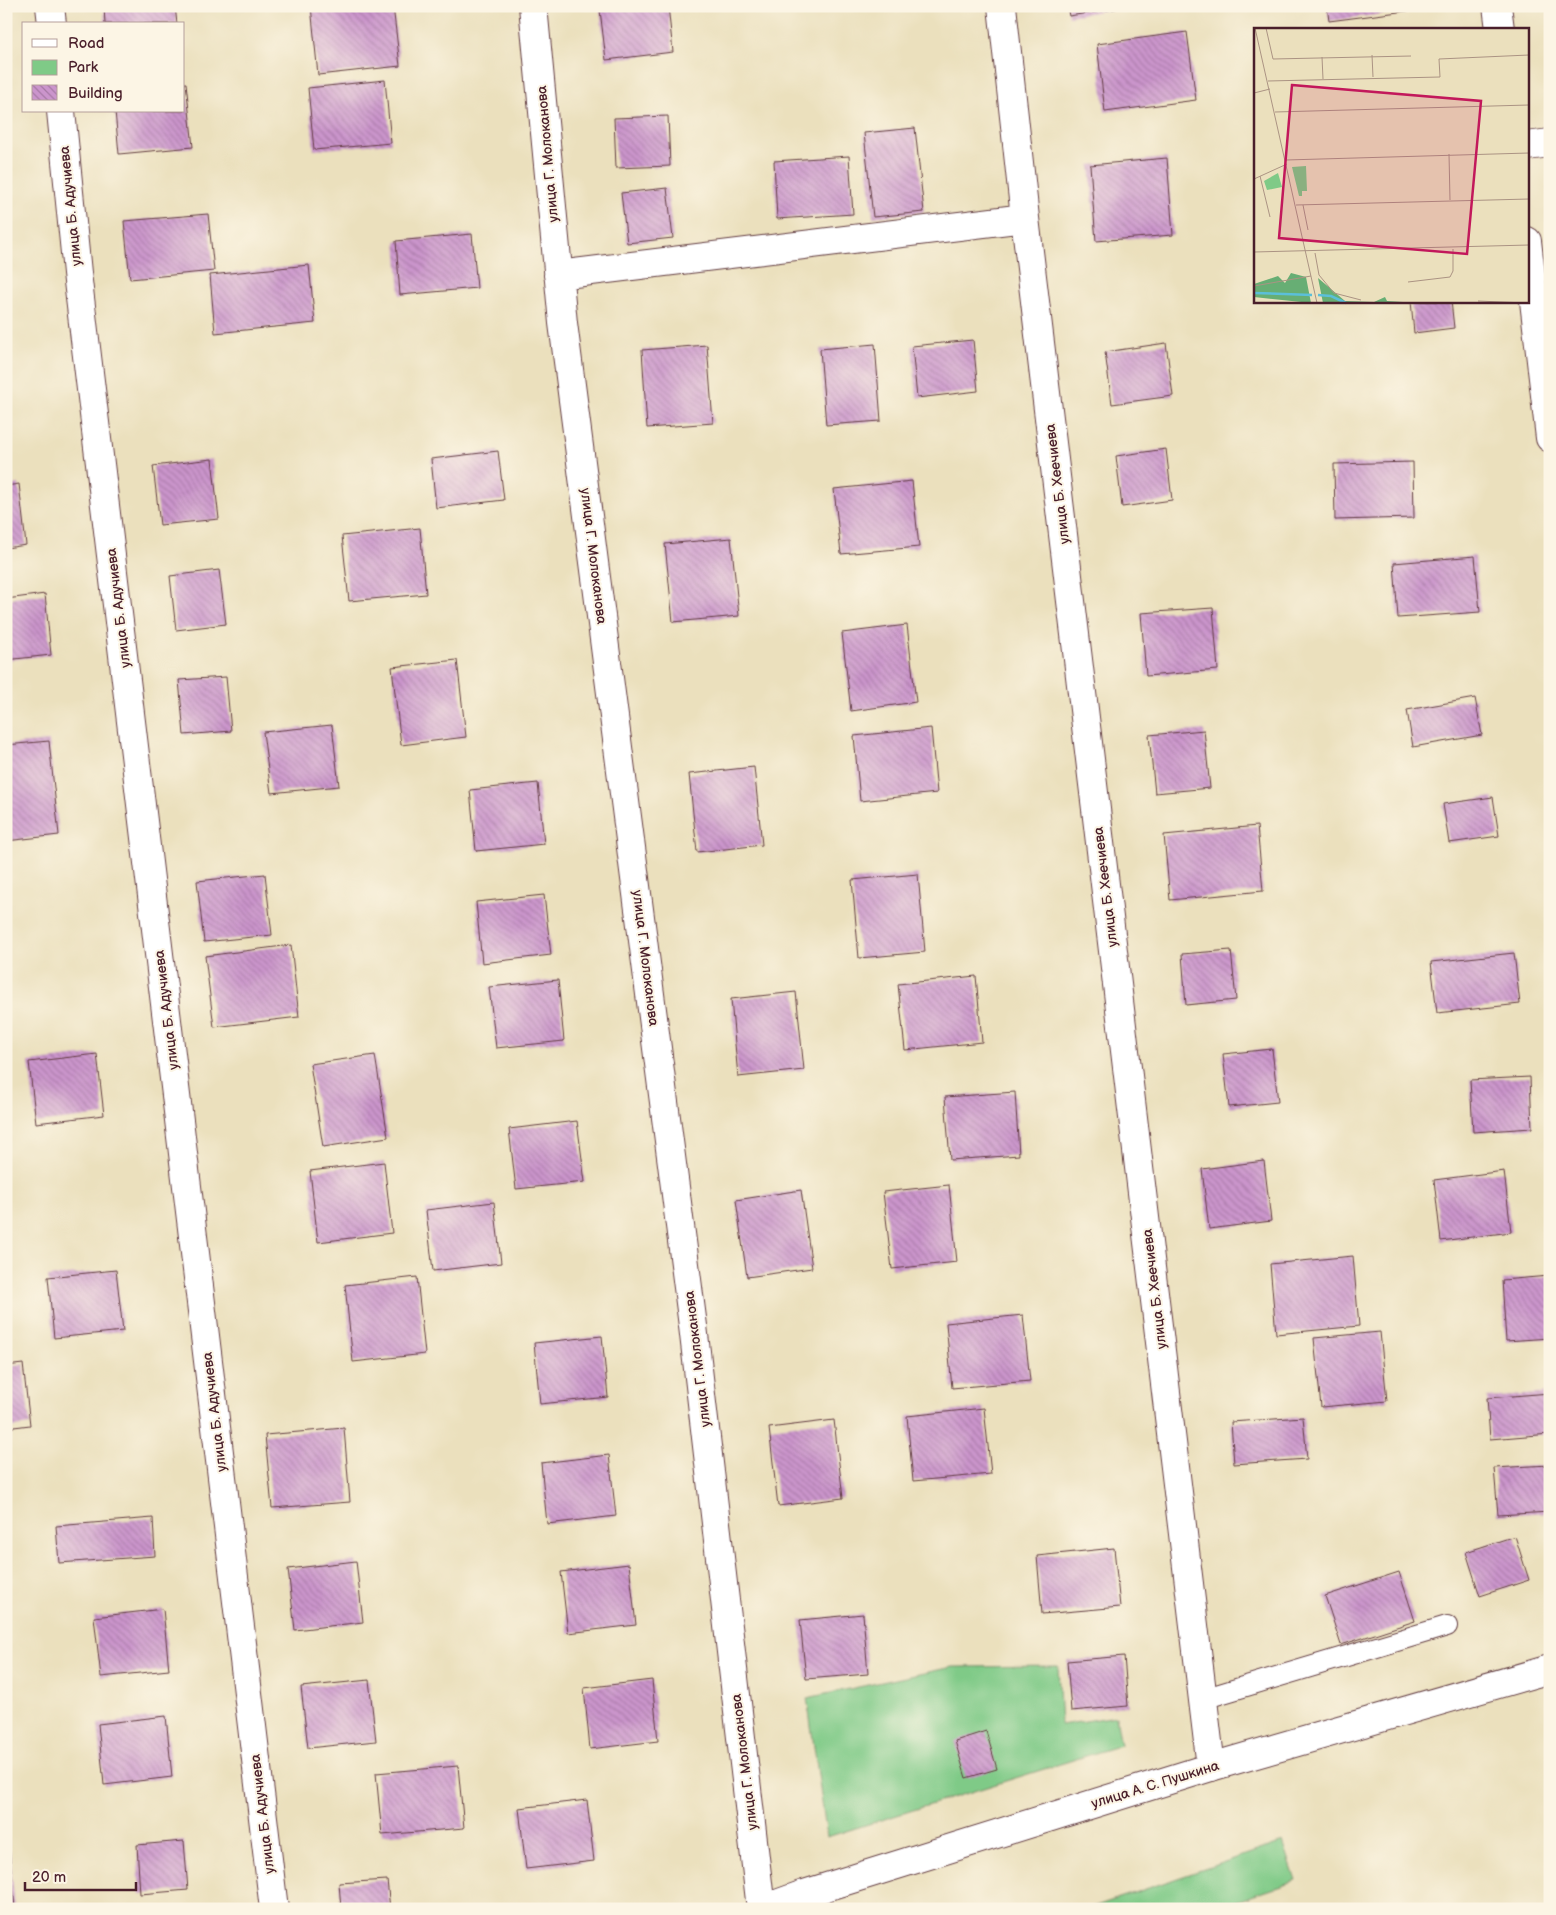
<svg xmlns="http://www.w3.org/2000/svg" width="1556" height="1915" viewBox="0 0 1556 1915" font-family="'Balsamiq Sans',sans-serif">
  <style>
    .green { fill: #7fca87; stroke: #647459 }
    .building { fill: url(#building-back-hatch) }
    .lines { fill: none; stroke-linecap: round; stroke-linejoin: round }
    .service-casing { stroke: #623c41; stroke-width: 22 }
    .minor-casing { stroke: #623c41; stroke-width: 30 }
    .secondary-casing { stroke: #623c41; stroke-width: 30 }
    .service { stroke: #fff; stroke-width: 20 }
    .minor { stroke: #fff; stroke-width: 28 }
    .secondary { stroke: #fff; stroke-width: 28 }
    .labels { text-anchor: middle; stroke-width: 4; stroke-linejoin: round; paint-order: stroke }
    .street-label { font-size: 14px; fill: #4a1f2b; stroke: #fcf5e5 }
    .inset-river { fill: none; stroke: #5bbfd9; stroke-width: 2.5 }
    .inset-road { fill: none; stroke: #ab9383; stroke-width: 1 }
    .view { fill: #c2185b; fill-opacity: 0.15; stroke: #c2185b; stroke-width: 2.5 }
    .inset-edge { fill: none; stroke: #4a1f2b; stroke-width: 2.5 }
  </style>
  <defs>
    <pattern id="building-back-hatch" width="6" height="6" patternUnits="userSpaceOnUse" patternTransform="scale(1.25)"><rect width="6" height="6" fill="#cb95cc"/><path d="M-1 5l2 2M0 0l6 6M5-1l2 2" fill="none" stroke="#a779a6"/></pattern>
  </defs>
  <rect width="100%" height="100%" fill="#fcf5e5"/>
  <filter id="ink" filterUnits="userSpaceOnUse"><feTurbulence type="fractalNoise" baseFrequency=".02" numOctaves="2"/><feDisplacementMap in="SourceGraphic" scale="10" xChannelSelector="R" yChannelSelector="G"/><feConvolveMatrix kernelMatrix="1 2 1 2 8 2 1 2 1" color-interpolation-filters="sRGB"/></filter>
  <filter id="wash" filterUnits="userSpaceOnUse"><feTurbulence type="fractalNoise" baseFrequency=".0096" numOctaves="4" result="noise"/><feDisplacementMap in="SourceGraphic" scale="20" xChannelSelector="R" yChannelSelector="G"/><feGaussianBlur stdDeviation="1.12" result="paint"/><feColorMatrix in="noise" values="0 0 0 0 0 0 0 0 0 0 0 0 0 0 0 0 0 1.4 0 .05"/><feComposite in="paint" operator="in"/></filter>
  <g filter="url(#wash)">
    <rect width="100%" height="100%" fill="#ebe0bd"/>
    <path class="green" d="M 1058,1666 L 1061,1725 L 1116,1716 L 1121,1745 L 827,1837 L 807,1698 L 952,1667 Z
      M 1283,1842 L 1296,1881 L 1213,1909 L 1087,1909 Z"/>
    <g id="blocks">
      <path class="building" d="M 104,6 L 175,6 L 177,24 L 105,24 Z
        M 311,6 L 393,6 L 400,66 L 318,75 Z
        M 632,6 L 668,6 L 673,52 L 606,60 L 600,10 Z
        M 1067,6 L 1127,6 L 1127,7 L 1069,16 Z
        M 1327,6 L 1422,6 L 1422,9 L 1329,21 Z
        M 1187,32 L 1196,100 L 1105,112 L 1097,44 Z
        M 385,80 L 391,143 L 314,150 L 308,88 Z
        M 184,83 L 186,83 L 193,147 L 119,154 L 115,111 L 184,111 Z
        M 668,116 L 670,166 L 616,168 L 614,118 Z
        M 915,128 L 924,212 L 873,217 L 864,133 Z
        M 849,156 L 853,214 L 777,219 L 774,161 Z
        M 1167,158 L 1173,235 L 1096,241 L 1090,165 Z
        M 667,188 L 673,238 L 627,243 L 621,193 Z
        M 208,214 L 214,271 L 130,279 L 124,221 Z
        M 472,234 L 477,288 L 400,295 L 396,241 Z
        M 309,265 L 315,323 L 215,333 L 210,275 Z
        M 1411,301 L 1451,301 L 1454,328 L 1414,333 Z
        M 973,340 L 978,391 L 917,398 L 912,346 Z
        M 1166,343 L 1173,396 L 1112,404 L 1105,352 Z
        M 875,344 L 881,421 L 826,425 L 820,349 Z
        M 707,345 L 713,423 L 647,428 L 642,350 Z
        M 1166,449 L 1172,500 L 1122,507 L 1116,456 Z
        M 498,451 L 504,500 L 436,508 L 431,459 Z
        M 212,459 L 219,519 L 160,525 L 153,466 Z
        M 1413,462 L 1414,518 L 1335,520 L 1334,464 Z
        M 912,481 L 919,547 L 841,554 L 834,489 Z
        M 19,484 L 26,545 L 6,548 L 6,486 Z
        M 420,528 L 426,594 L 349,601 L 342,536 Z
        M 731,538 L 739,616 L 673,622 L 665,544 Z
        M 1475,556 L 1480,612 L 1398,618 L 1394,563 Z
        M 219,570 L 226,624 L 176,630 L 170,576 Z
        M 45,594 L 51,655 L 6,660 L 6,599 Z
        M 1213,608 L 1218,670 L 1146,676 L 1141,613 Z
        M 907,625 L 916,702 L 851,711 L 842,633 Z
        M 457,660 L 466,737 L 401,745 L 392,667 Z
        M 226,677 L 231,731 L 184,735 L 179,680 Z
        M 1475,698 L 1482,735 L 1413,747 L 1407,710 Z
        M 332,725 L 339,786 L 271,793 L 263,732 Z
        M 931,728 L 937,793 L 860,801 L 854,736 Z
        M 1204,730 L 1210,788 L 1155,793 L 1149,735 Z
        M 49,741 L 59,835 L 6,841 L 6,745 Z
        M 754,767 L 762,845 L 697,852 L 689,774 Z
        M 538,783 L 544,844 L 476,851 L 470,790 Z
        M 1493,797 L 1499,836 L 1449,843 L 1443,804 Z
        M 1257,826 L 1263,891 L 1170,900 L 1164,835 Z
        M 265,874 L 272,935 L 204,942 L 197,881 Z
        M 918,874 L 925,952 L 859,958 L 852,880 Z
        M 544,895 L 551,955 L 482,963 L 476,902 Z
        M 291,945 L 299,1017 L 214,1027 L 205,956 Z
        M 1231,950 L 1236,1000 L 1186,1005 L 1182,954 Z
        M 1514,953 L 1520,1004 L 1437,1013 L 1431,962 Z
        M 976,976 L 982,1042 L 905,1050 L 898,984 Z
        M 558,980 L 564,1041 L 496,1048 L 489,987 Z
        M 796,992 L 804,1070 L 738,1077 L 731,999 Z
        M 1272,1049 L 1278,1102 L 1229,1107 L 1223,1054 Z
        M 97,1054 L 104,1115 L 36,1123 L 29,1062 Z
        M 375,1055 L 388,1137 L 323,1147 L 310,1064 Z
        M 1530,1077 L 1532,1128 L 1473,1132 L 1470,1080 Z
        M 1015,1092 L 1019,1155 L 950,1160 L 945,1097 Z
        M 577,1121 L 585,1182 L 516,1189 L 509,1129 Z
        M 1264,1161 L 1271,1221 L 1209,1229 L 1202,1169 Z
        M 384,1162 L 392,1233 L 318,1242 L 310,1171 Z
        M 1504,1171 L 1511,1232 L 1441,1241 L 1434,1180 Z
        M 949,1185 L 957,1262 L 892,1269 L 883,1192 Z
        M 801,1190 L 812,1268 L 747,1277 L 736,1200 Z
        M 494,1202 L 501,1263 L 433,1271 L 426,1210 Z
        M 1353,1256 L 1359,1326 L 1276,1334 L 1270,1264 Z
        M 116,1270 L 123,1331 L 54,1338 L 48,1277 Z
        M 1549,1276 L 1550,1338 L 1506,1341 L 1502,1280 Z
        M 417,1277 L 425,1354 L 353,1362 L 345,1285 Z
        M 1023,1315 L 1030,1381 L 952,1388 L 946,1323 Z
        M 1380,1332 L 1387,1401 L 1321,1407 L 1314,1338 Z
        M 602,1336 L 608,1397 L 540,1404 L 534,1343 Z
        M 23,1364 L 30,1425 L 6,1428 L 6,1366 Z
        M 1550,1393 L 1550,1434 L 1490,1439 L 1487,1398 Z
        M 984,1408 L 991,1474 L 913,1481 L 907,1416 Z
        M 1303,1417 L 1307,1459 L 1234,1464 L 1231,1422 Z
        M 834,1420 L 843,1498 L 778,1506 L 769,1428 Z
        M 344,1428 L 350,1502 L 272,1508 L 265,1435 Z
        M 609,1455 L 616,1516 L 547,1524 L 541,1463 Z
        M 1550,1465 L 1550,1512 L 1498,1515 L 1494,1468 Z
        M 153,1518 L 155,1556 L 59,1563 L 56,1526 Z
        M 1515,1536 L 1529,1580 L 1480,1596 L 1466,1552 Z
        M 1114,1548 L 1120,1607 L 1042,1614 L 1037,1556 Z
        M 356,1561 L 363,1622 L 295,1630 L 288,1569 Z
        M 629,1564 L 636,1625 L 568,1633 L 561,1572 Z
        M 1399,1572 L 1415,1621 L 1341,1645 L 1325,1596 Z
        M 163,1609 L 169,1670 L 101,1677 L 94,1617 Z
        M 863,1614 L 868,1674 L 806,1679 L 800,1620 Z
        M 1124,1656 L 1128,1706 L 1071,1711 L 1067,1661 Z
        M 369,1680 L 376,1741 L 308,1748 L 301,1687 Z
        M 652,1680 L 658,1741 L 590,1749 L 584,1688 Z
        M 166,1716 L 172,1777 L 104,1785 L 98,1724 Z
        M 986,1731 L 997,1769 L 966,1778 L 955,1741 Z
        M 458,1766 L 464,1828 L 382,1835 L 376,1773 Z
        M 587,1800 L 594,1861 L 526,1869 L 519,1808 Z
        M 6,1835 L 8,1835 L 15,1909 L 6,1909 Z
        M 184,1841 L 188,1890 L 140,1894 L 137,1845 Z
        M 387,1880 L 390,1909 L 341,1909 L 339,1883 Z"/>
    </g>
  </g>
  <g filter="url(#ink)">
    <use href="#blocks" fill-opacity="0" stroke="#623c41" stroke-width="1"/>
    <g class="lines">
      <defs>
        <path id="service" d="M 1203,1699 L 1447,1626"/>
        <path id="minor" d="M 50,6 L 52,24
          M 533,6 L 563,323 L 693,1326 L 761,1909
          M 1002,6 L 1025,218 L 1211,1767
          M 1497,6 L 1500,29
          M 61,111 L 77,273 L 274,1909
          M 1527,146 L 1550,143
          M 1527,241 L 1550,438
          M 558,275 L 1025,218"/>
        <path id="secondary" d="M 763,1909 L 804,1894 L 1211,1767 L 1550,1669"/>
      </defs>
      <use href="#service" class="service-casing"/>
      <use href="#minor" class="minor-casing"/>
      <use href="#secondary" class="secondary-casing"/>
      <use href="#service" class="service"/>
      <use href="#minor" class="minor"/>
      <use href="#secondary" class="secondary"/>
    </g>
  </g>
  <g class="labels">
    <g class="street-label">
      <text transform="translate(547 154) rotate(-95)" y="5">улица Г. Молоканова</text>
      <text transform="translate(70 206) rotate(-96)" y="5">улица Б. Адучиева</text>
      <text transform="translate(1057 484) rotate(-97)" y="5">улица Б. Хеечиева</text>
      <text transform="translate(594 556) rotate(83)" y="5">улица Г. Молоканова</text>
      <text transform="translate(118 608) rotate(-97)" y="5">улица Б. Адучиева</text>
      <text transform="translate(1105 887) rotate(-97)" y="5">улица Б. Хеечиева</text>
      <text transform="translate(646 958) rotate(83)" y="5">улица Г. Молоканова</text>
      <text transform="translate(166 1010) rotate(-97)" y="5">улица Б. Адучиева</text>
      <text transform="translate(1154 1289) rotate(-97)" y="5">улица Б. Хеечиева</text>
      <text transform="translate(697 1359) rotate(-97)" y="5">улица Г. Молоканова</text>
      <text transform="translate(214 1412) rotate(-97)" y="5">улица Б. Адучиева</text>
      <text transform="translate(744 1762) rotate(-97)" y="5">улица Г. Молоканова</text>
      <text transform="translate(1155 1784) rotate(-17)" y="5">улица А. С. Пушкина</text>
      <text transform="translate(262 1814) rotate(-97)" y="5">улица Б. Адучиева</text>
    </g>
  </g>
  <g transform="translate(1254 28)">
    <rect width="275" height="275" fill="#ebe0bd"/>
    <path d="M 52,138 L 53,163 L 48,163 L 48,168 L 45,168 L 38,139 ZM 24,145 L 28,159 L 13,162 L 10,153 Z" fill="#7fca87"/>
    <path d="M 37,245 L 52,249 L 57,275 L 0,269 L 0,256 L 24,248 L 31,255 ZM 64,250 L 91,273 L 120,274 L 131,269 L 133,273 L 165,275 L 69,275 Z" fill="#67ae74"/>
    <path class="inset-river" d="M 0,265 L 58,267M 64,267 L 77,268 L 92,275"/>
    <path class="inset-road" d="M 1,0 L 63,275M 12,0 L 19,31 L 157,28M 118,27 L 119,49M 68,29 L 69,51M 14,53 L 186,49 L 185,31 L 275,27M 0,65 L 16,61M 21,84 L 275,77M 195,126 L 196,172M 32,132 L 275,125M 6,148 L 16,189M 0,151 L 33,136M 42,177 L 275,171M 49,177 L 54,202M 0,224 L 275,217M 61,225 L 65,247 L 80,265 L 107,272M 154,254 L 196,249 L 199,243 L 199,221M 0,258 L 57,248M 224,273 L 272,275"/>
    <path class="view" d="M 38,57 L 227,73 L 213,226 L 25,210 Z"/>
    <rect width="275" height="275" class="inset-edge"/>
  </g>
  <rect width="1556" height="1915" fill="none" stroke="#fcf5e5" stroke-width="25"/>
  <rect x="22" y="22" width="162" height="90" fill="#fcf5e5" stroke="#b59f9b"/>
  <rect x="32" y="39" width="25" height="8" fill="#ffffff" stroke="#b59f9b"/>
  <text x="68" y="48" font-size="15" fill="#4a1f2b">Road</text>
  <rect x="32" y="60" width="25" height="15" fill="#7fca87" stroke="#b59f9b"/>
  <text x="68" y="72" font-size="15" fill="#4a1f2b">Park</text>
  <rect x="32" y="85" width="25" height="15" fill="url(#building-back-hatch)" stroke="#b59f9b"/>
  <text x="68" y="98" font-size="15" fill="#4a1f2b">Building</text>
  <path d="M25 1882v8h111v-8" fill="none" stroke="#4a1f2b" stroke-width="2.5"/>
  <text x="32" y="1882" font-size="15" fill="#4a1f2b" stroke="#fcf5e5" stroke-width="4" paint-order="stroke">20 m</text>
</svg>
